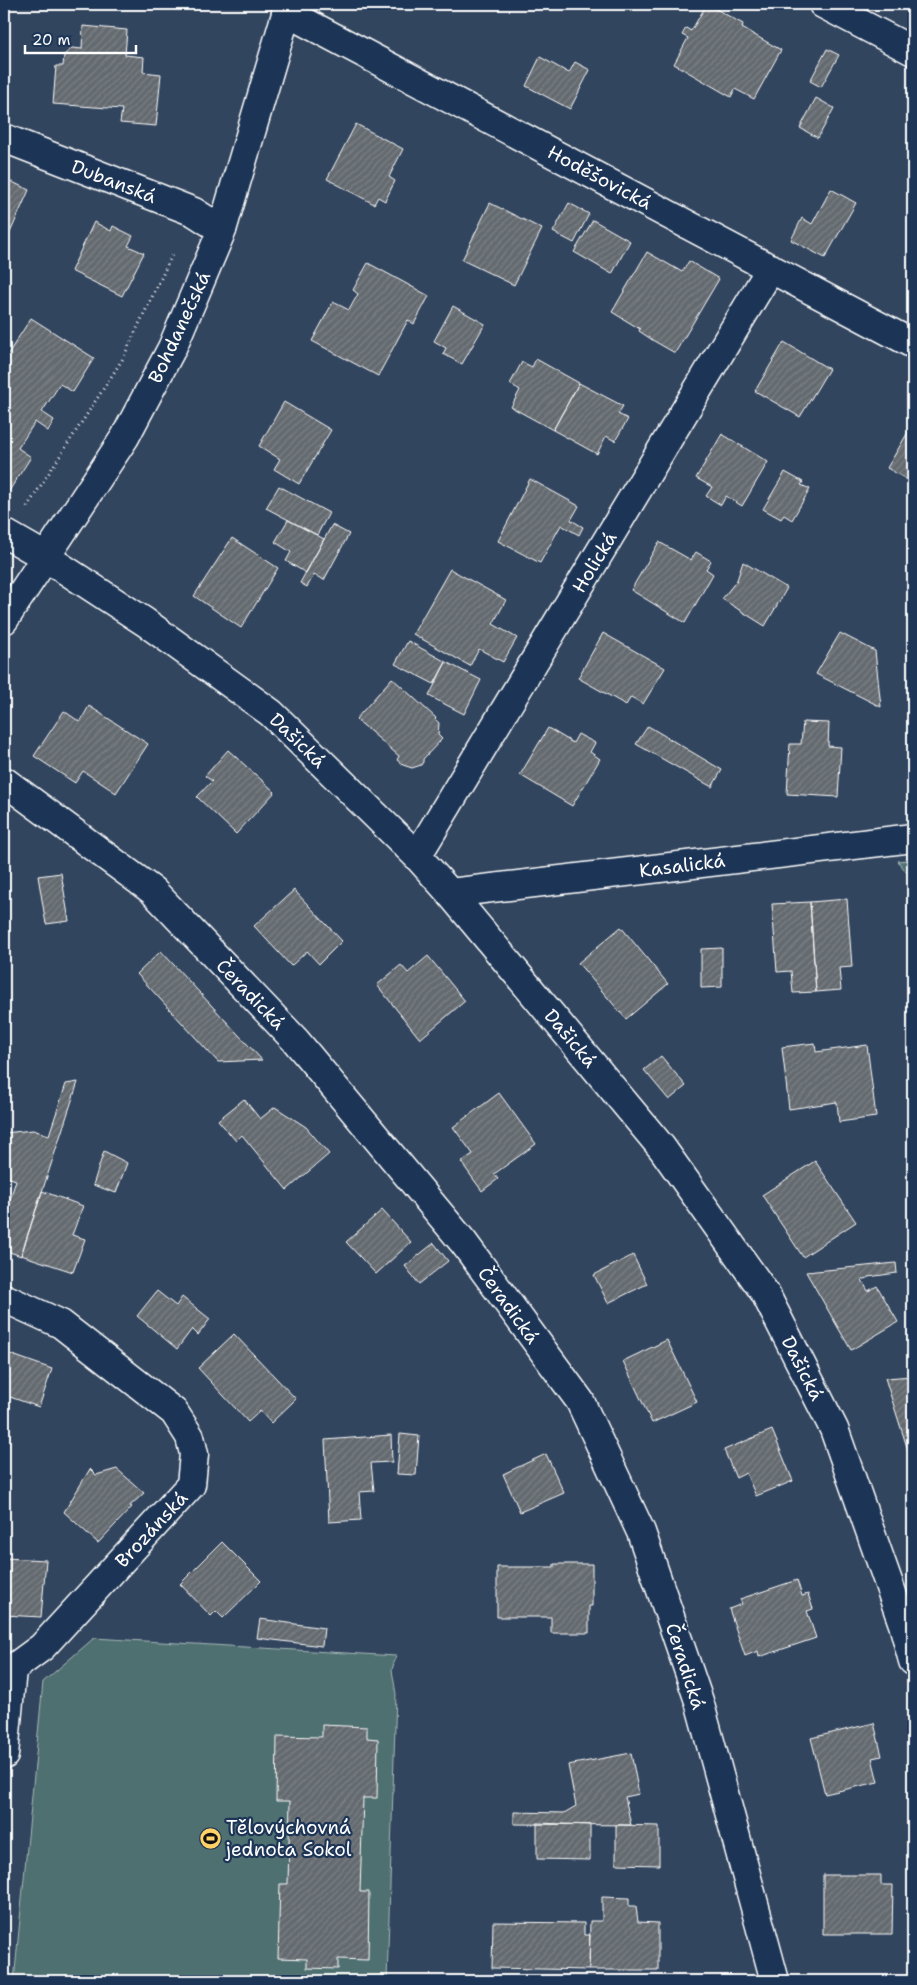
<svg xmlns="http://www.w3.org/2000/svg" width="917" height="1985" viewBox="0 0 917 1985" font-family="'Shantell Sans',sans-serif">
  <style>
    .park { fill: url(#park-crowns); stroke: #a7b8b8 }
    .pitch { fill: #4f7071; stroke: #a7b8b8 }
    .building { fill: url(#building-hatch); stroke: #fff }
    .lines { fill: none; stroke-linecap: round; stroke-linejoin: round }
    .minor-casing { stroke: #fff; stroke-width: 31 }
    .tertiary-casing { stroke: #fff; stroke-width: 31 }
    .path { stroke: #fff; stroke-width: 3; stroke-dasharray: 1 4; stroke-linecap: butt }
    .minor { stroke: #1d3557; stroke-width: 28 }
    .tertiary { stroke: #1d3557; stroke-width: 28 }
    .labels { text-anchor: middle; stroke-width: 4.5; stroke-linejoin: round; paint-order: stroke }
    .street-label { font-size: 19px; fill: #fff; stroke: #1d3557 }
    .poi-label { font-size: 19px; fill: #fff; stroke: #1d3557; text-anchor: start }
  </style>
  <defs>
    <pattern id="park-crowns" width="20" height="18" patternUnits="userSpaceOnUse" patternTransform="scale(1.25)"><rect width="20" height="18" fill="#4f7071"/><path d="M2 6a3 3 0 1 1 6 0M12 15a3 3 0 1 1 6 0" fill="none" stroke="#698586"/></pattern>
    <pattern id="building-hatch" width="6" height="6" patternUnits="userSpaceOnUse" patternTransform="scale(1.25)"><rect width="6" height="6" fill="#646a6f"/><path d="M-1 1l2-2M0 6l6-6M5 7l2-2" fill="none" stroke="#7b8085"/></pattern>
  </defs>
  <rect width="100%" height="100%" fill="#32455e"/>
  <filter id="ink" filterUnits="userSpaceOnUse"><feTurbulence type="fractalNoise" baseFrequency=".02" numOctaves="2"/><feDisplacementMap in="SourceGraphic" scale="10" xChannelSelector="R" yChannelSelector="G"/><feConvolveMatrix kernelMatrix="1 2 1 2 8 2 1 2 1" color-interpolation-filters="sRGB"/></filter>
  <g filter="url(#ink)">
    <path class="park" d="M 913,859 L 913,881 L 898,861 Z"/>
    <path class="pitch" d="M 94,1638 L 396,1656 L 392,1670 L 396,1694 L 387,1981 L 14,1981 L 43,1682 Z"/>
    <path class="building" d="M 707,4 L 743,24 L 742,28 L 781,50 L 754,99 L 735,89 L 731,97 L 674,64 L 688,38 L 682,35 L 686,28 L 691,31 Z
      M 83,26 L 127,30 L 125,55 L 144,57 L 143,72 L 161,74 L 156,126 L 120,123 L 122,109 L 53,104 L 56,66 L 63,66 L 64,55 L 72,48 L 82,49 Z
      M 827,49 L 839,55 L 821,87 L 810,81 Z
      M 540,57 L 569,73 L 575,62 L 590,70 L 570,109 L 526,86 Z
      M 816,98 L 834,108 L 818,138 L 800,128 Z
      M 356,124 L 403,149 L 389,177 L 395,181 L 385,201 L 378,197 L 374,204 L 327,179 Z
      M 4,178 L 29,190 L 5,244 L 4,244 Z
      M 831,189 L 856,203 L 825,258 L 791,240 L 802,218 L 812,224 Z
      M 490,203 L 542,229 L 514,285 L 462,260 Z
      M 569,203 L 589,214 L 574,243 L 553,232 Z
      M 593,220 L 630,241 L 612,274 L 574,252 Z
      M 94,222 L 111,231 L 113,226 L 133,236 L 128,246 L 144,253 L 122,296 L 71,271 Z
      M 647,252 L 682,272 L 689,261 L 719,279 L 675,353 L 654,341 L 639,331 L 640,329 L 612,312 Z
      M 368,263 L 429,296 L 414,324 L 408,320 L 378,376 L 312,341 L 333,302 L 349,310 L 358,294 L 353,290 Z
      M 453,306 L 485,324 L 462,364 L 443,354 L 446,348 L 434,341 Z
      M 31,318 L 94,358 L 73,392 L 60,384 L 42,412 L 54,420 L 48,431 L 35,422 L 18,448 L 31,457 L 9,491 L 4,488 L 4,360 Z
      M 784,342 L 829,369 L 800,417 L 755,391 Z
      M 536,359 L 579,383 L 553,430 L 511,407 L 520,390 L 510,384 L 522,362 L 532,367 Z
      M 579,383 L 623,406 L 618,414 L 628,419 L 615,441 L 606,436 L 597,454 L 553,430 Z
      M 284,402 L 331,430 L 299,484 L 274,469 L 280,459 L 259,446 Z
      M 911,427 L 913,428 L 913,471 L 908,480 L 887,468 Z
      M 722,434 L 768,462 L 742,506 L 726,496 L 721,505 L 706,496 L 712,487 L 696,478 Z
      M 785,472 L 803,482 L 801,485 L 810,489 L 792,520 L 784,515 L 781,519 L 763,509 Z
      M 530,479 L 579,506 L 571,520 L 583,527 L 579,535 L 561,525 L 540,563 L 498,541 Z
      M 279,486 L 329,513 L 317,535 L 266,508 Z
      M 288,520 L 324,539 L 306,573 L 286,561 L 291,552 L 275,542 Z
      M 332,525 L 349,534 L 324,580 L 314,575 L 307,587 L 300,583 Z
      M 232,538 L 278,568 L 241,628 L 194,596 Z
      M 659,542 L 691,560 L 696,552 L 711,561 L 706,569 L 713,574 L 685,623 L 631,590 Z
      M 743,562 L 787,588 L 765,626 L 722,599 L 737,580 Z
      M 450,569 L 506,600 L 493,624 L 517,638 L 503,662 L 479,649 L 470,666 L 413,634 Z
      M 603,633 L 665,668 L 643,704 L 631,697 L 626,705 L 578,678 Z
      M 840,633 L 875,651 L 881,707 L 816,674 Z
      M 408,641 L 446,662 L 434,684 L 395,664 Z
      M 446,662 L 481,680 L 464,714 L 429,696 Z
      M 392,678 L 436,718 L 435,719 L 439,723 L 438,735 L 442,739 L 423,759 L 423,762 L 421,765 L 412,768 L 403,765 L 397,760 L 399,756 L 356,719 Z
      M 89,706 L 148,744 L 116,793 L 83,771 L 75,783 L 34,756 L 64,711 L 80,722 Z
      M 803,722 L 829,723 L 828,746 L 841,747 L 838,797 L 787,794 L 790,744 L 801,744 Z
      M 648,726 L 722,770 L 712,787 L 636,744 Z
      M 548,728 L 573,743 L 578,734 L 595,743 L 590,752 L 600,759 L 572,806 L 520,775 Z
      M 228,750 L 275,792 L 236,834 L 197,797 L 212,781 L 205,776 Z
      M 61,873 L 69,921 L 46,924 L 38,876 Z
      M 294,890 L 342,941 L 319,964 L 307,951 L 291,966 L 254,926 Z
      M 847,899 L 852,967 L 839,968 L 841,990 L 816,992 L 810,902 Z
      M 810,902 L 816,992 L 793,993 L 791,971 L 777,972 L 772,904 Z
      M 621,927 L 668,984 L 626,1019 L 578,963 Z
      M 722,948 L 722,987 L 701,988 L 701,949 Z
      M 161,951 L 262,1060 L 218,1062 L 137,974 Z
      M 428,956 L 465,1001 L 420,1039 L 377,985 L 401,965 L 408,973 Z
      M 815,1043 L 816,1052 L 867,1045 L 876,1117 L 839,1122 L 837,1102 L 789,1109 L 782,1047 Z
      M 661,1056 L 686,1086 L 669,1100 L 644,1070 Z
      M 78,1082 L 21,1256 L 4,1250 L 4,1201 L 9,1203 L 16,1180 L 4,1176 L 4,1133 L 33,1130 L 49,1135 L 66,1084 Z
      M 499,1093 L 536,1144 L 494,1174 L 498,1179 L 482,1191 L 461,1162 L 473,1154 L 453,1127 Z
      M 244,1099 L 260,1119 L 275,1107 L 306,1127 L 329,1154 L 287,1190 L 242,1135 L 236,1141 L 218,1120 Z
      M 104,1151 L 127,1163 L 116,1193 L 93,1185 Z
      M 815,1161 L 856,1222 L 803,1257 L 762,1195 Z
      M 42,1191 L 83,1206 L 72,1235 L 85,1239 L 73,1272 L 21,1255 Z
      M 382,1210 L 411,1242 L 376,1274 L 346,1242 Z
      M 434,1243 L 448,1261 L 419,1284 L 405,1266 Z
      M 633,1255 L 647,1284 L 608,1303 L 594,1275 Z
      M 896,1263 L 897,1273 L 868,1277 L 868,1278 L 862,1280 L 868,1291 L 877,1286 L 898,1322 L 851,1350 L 806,1272 Z
      M 157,1291 L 176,1306 L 182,1297 L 210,1319 L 198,1335 L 192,1329 L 177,1349 L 137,1316 Z
      M 234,1334 L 296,1399 L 271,1423 L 260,1411 L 248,1422 L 198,1368 Z
      M 667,1340 L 697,1402 L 652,1423 L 623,1361 Z
      M 4,1352 L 52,1369 L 39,1407 L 10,1397 L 7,1405 L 4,1404 Z
      M 913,1376 L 913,1466 L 885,1378 Z
      M 772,1430 L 793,1481 L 756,1496 L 746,1473 L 736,1478 L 724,1450 Z
      M 400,1434 L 419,1436 L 416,1475 L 397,1474 Z
      M 391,1435 L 392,1462 L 371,1463 L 374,1491 L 359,1492 L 361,1520 L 329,1522 L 325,1440 Z
      M 546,1454 L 564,1493 L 520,1512 L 503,1474 Z
      M 90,1469 L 96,1475 L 117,1469 L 144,1493 L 130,1506 L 132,1507 L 98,1543 L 64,1512 Z
      M 222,1542 L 261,1581 L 223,1618 L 216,1611 L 211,1616 L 180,1584 Z
      M 4,1558 L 46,1560 L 41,1617 L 4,1615 Z
      M 554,1564 L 592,1564 L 592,1606 L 589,1606 L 589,1633 L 551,1633 L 551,1617 L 497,1617 L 497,1567 L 554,1567 Z
      M 797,1580 L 802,1596 L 808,1594 L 813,1609 L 807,1611 L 816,1638 L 759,1657 L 758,1651 L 745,1656 L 729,1609 L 742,1604 L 740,1599 Z
      M 260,1619 L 324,1628 L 322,1646 L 257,1638 Z
      M 874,1723 L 882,1756 L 872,1758 L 878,1782 L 825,1794 L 811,1738 Z
      M 322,1725 L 367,1727 L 367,1738 L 378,1739 L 377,1798 L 363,1798 L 360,1892 L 369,1892 L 368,1960 L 338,1959 L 338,1969 L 307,1968 L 307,1959 L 278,1958 L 280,1884 L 288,1884 L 290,1801 L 276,1801 L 277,1736 L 322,1737 Z
      M 631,1753 L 639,1794 L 625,1797 L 631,1825 L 514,1824 L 514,1812 L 564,1813 L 576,1806 L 568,1765 Z
      M 537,1823 L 590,1825 L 590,1860 L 537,1859 Z
      M 616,1825 L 659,1826 L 659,1865 L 616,1864 Z
      M 823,1875 L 881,1875 L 881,1885 L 893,1885 L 892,1934 L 823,1934 Z
      M 602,1897 L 629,1898 L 629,1906 L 636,1906 L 638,1922 L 658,1923 L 658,1970 L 589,1970 L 590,1921 L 602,1921 Z
      M 493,1922 L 584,1923 L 584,1935 L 590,1935 L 589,1970 L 492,1968 Z"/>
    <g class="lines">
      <defs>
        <path id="minor" d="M 823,4 L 913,51
          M 286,12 L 913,344
          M 4,138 L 194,212 L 222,230
          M 4,533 L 44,556 L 145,622 L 271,713 L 417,856 L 450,893 L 662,1148 L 765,1293 L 834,1429 L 903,1624 L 913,1661
          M 4,781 L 153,891 L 296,1041 L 464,1243 L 580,1401 L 641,1532 L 699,1701 L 775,1981
          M 417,856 L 771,268
          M 450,893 L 913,838
          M 4,1298 L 61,1324 L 174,1412 L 190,1437 L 194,1454 L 191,1485 L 42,1647 L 12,1669 L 4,1755"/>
        <path id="tertiary" d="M 4,620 L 125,437 L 172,348 L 222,230 L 289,4"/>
      </defs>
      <use href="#minor" class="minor-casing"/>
      <use href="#tertiary" class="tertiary-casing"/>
      <path class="path" d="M 27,507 L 122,360 L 172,255"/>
      <use href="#minor" class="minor"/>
      <use href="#tertiary" class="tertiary"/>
    </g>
  </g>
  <defs>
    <symbol id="stadium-disc" viewBox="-11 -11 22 22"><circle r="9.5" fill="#ffd166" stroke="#1d3557"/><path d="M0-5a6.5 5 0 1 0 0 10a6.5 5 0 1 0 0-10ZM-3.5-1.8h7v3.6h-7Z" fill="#111"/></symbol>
  </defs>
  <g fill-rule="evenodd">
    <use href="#stadium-disc" x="198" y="1826" width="25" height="25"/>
  </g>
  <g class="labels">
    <g class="street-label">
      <text transform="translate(600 177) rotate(28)" y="7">Hoděšovická</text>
      <text transform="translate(114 181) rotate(21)" y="7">Dubanská</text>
      <text transform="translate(179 327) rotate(-65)" y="7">Bohdanečská</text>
      <text transform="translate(594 562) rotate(-59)" y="7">Holická</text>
      <text transform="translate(298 740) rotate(44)" y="7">Dašická</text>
      <text transform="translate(682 865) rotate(-7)" y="7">Kasalická</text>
      <text transform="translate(251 994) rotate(46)" y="7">Čeradická</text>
      <text transform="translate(571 1038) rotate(50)" y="7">Dašická</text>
      <text transform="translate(509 1305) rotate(54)" y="7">Čeradická</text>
      <text transform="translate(803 1368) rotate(63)" y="7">Dašická</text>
      <text transform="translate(151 1529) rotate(-47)" y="7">Brozánská</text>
      <text transform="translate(686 1666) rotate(72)" y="7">Čeradická</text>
    </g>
    <g class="poi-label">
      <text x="226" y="1834">Tělovýchovná<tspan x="226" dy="22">jednota Sokol</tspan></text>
    </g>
  </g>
  <rect width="917" height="1985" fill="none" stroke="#1d3557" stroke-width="20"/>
  <rect x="10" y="10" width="897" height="1965" fill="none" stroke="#fff" stroke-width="2" filter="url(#ink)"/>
  <path d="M25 45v8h111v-8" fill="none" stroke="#ffffff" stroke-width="2.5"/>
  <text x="32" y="45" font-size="15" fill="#ffffff" stroke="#1d3557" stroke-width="4" paint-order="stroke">20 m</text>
</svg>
